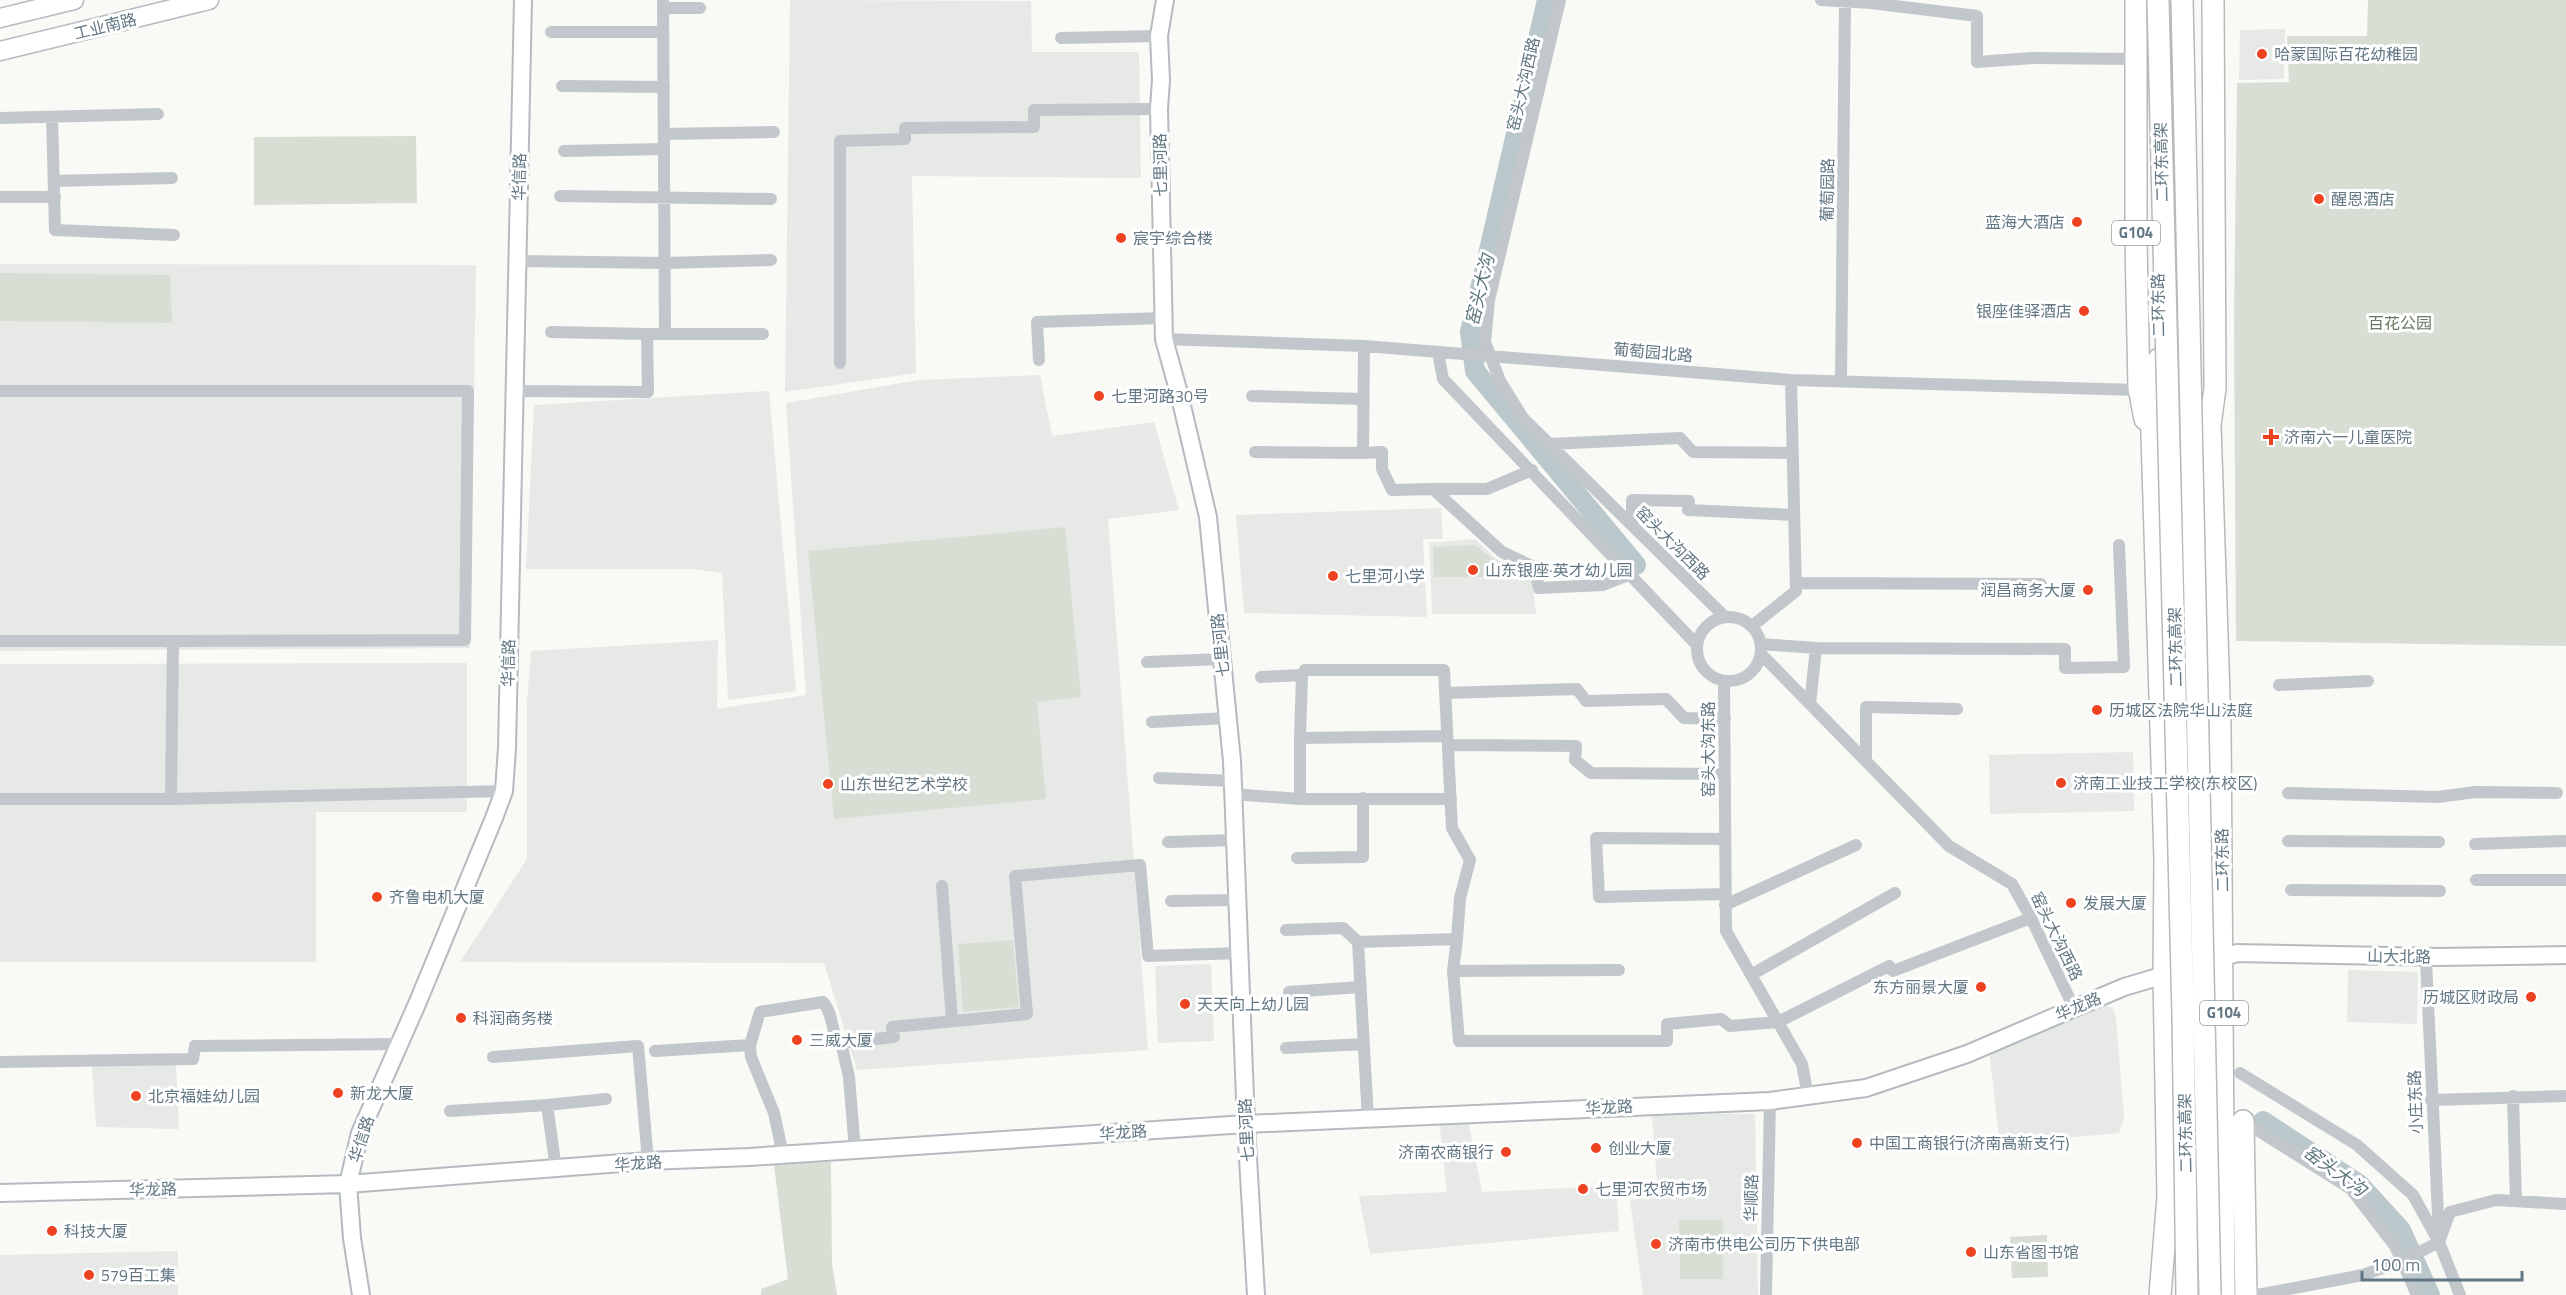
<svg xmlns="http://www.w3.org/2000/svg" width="2566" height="1295" viewBox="0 0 2566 1295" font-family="'Titillium Web','Noto Sans SC',sans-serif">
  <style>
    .built { fill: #e7e9e7 }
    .green { fill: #d9ded5 }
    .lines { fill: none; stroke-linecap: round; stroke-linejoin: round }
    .river { stroke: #bac8cc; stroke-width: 20 }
    .secondary-casing { stroke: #b4bbc0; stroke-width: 20 }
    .primary-casing { stroke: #b5bbbf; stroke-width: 21 }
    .highway-casing { stroke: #b5babd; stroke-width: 24 }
    .street { stroke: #c2c7cb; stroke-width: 12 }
    .secondary { stroke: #fff; stroke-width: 16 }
    .primary { stroke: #fff; stroke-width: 18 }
    .highway { stroke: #fff; stroke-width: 21 }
    .highway-bridge-casing { stroke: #b5babd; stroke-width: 24; stroke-linecap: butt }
    .highway-bridge { stroke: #fff; stroke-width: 21 }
    .poi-dot { fill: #ee4321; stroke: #fff; stroke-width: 2 }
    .labels { text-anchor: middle; stroke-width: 6; stroke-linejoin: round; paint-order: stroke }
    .shield { fill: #fff; stroke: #91a0a8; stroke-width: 1.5 }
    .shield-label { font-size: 15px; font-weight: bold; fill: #627783 }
    .street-label { font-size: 16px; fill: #627783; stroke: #fff }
    .poi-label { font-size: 16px; fill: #627783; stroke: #fff; text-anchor: start }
    .park-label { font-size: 16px; fill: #687a61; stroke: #fff }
    .water-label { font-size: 18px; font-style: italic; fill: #5d767d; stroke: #fff }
  </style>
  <rect width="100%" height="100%" fill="#f9f9f6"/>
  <path class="built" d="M 790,0 L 1031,1 L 1032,52 L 1139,52 L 1141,178 L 912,176 L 916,373 L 785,392 Z
    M 2285,29 L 2284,79 L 2239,80 L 2240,30 Z
    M 0,264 L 476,265 L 470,648 L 0,651 Z
    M 1040,375 L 1052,436 L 1154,422 L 1179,510 L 1108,519 L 1148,1050 L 857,1070 L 824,963 L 460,962 L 527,859 L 527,702 L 531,651 L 718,640 L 717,709 L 806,695 L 786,403 L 919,380 Z
    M 769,391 L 796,691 L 728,700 L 722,573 L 692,569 L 526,569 L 534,405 Z
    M 1441,508 L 1443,539 L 1423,539 L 1427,617 L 1244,613 L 1236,515 Z
    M 1475,539 L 1499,561 L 1532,579 L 1536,614 L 1432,614 L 1429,543 Z
    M 467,663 L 467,812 L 316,812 L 316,962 L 0,962 L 0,664 Z
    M 2133,752 L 2134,811 L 1990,814 L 1989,755 Z
    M 1211,964 L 1214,1041 L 1158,1043 L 1155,966 Z
    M 2348,970 L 2418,972 L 2417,1024 L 2347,1022 Z
    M 2100,1003 L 2112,1008 L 2116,1017 L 2124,1118 L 2119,1133 L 2028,1141 L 1999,1136 L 1989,1050 Z
    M 176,1064 L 179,1129 L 96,1127 L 92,1066 Z
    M 1652,1113 L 1755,1114 L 1758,1295 L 1643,1295 L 1630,1200 L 1658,1197 Z
    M 1439,1120 L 1468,1120 L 1482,1192 L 1616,1186 L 1619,1231 L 1370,1254 L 1359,1196 L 1447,1192 Z
    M 178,1251 L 178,1295 L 0,1295 L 0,1255 Z"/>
  <path class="green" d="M 2368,0 L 2566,0 L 2566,646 L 2236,641 L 2234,323 L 2237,83 L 2289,82 L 2287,36 L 2367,36 Z
    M 416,136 L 417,203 L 254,205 L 254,137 Z
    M 0,273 L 170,275 L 172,323 L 0,321 Z
    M 1065,527 L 1081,697 L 1037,702 L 1046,799 L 834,819 L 808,551 Z
    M 1475,545 L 1494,560 L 1494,577 L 1434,577 L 1433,547 Z
    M 1013,940 L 1019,1007 L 963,1012 L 958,944 Z
    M 831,1162 L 832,1264 L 837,1295 L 761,1295 L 761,1289 L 788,1279 L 774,1165 Z
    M 1679,1220 L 1723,1220 L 1723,1279 L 1680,1279 Z
    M 2047,1235 L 2048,1277 L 2012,1278 L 2010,1237 Z"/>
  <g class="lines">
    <path class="river" d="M 1547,0 L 1470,332 L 1475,371 L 1636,565
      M 2263,1121 L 2359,1184 L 2401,1230 L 2430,1295"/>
    <defs>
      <path id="secondary" d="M 1165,0 L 1159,36 L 1161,80 L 1159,109 L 1164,339 L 1180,397 L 1208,517 L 1232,761 L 1246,1124 L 1256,1295
        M 2211,961 L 2237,953 L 2439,957 L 2566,955
        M 0,1193 L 348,1184 L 648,1161 L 749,1157 L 1246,1124 L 1770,1101 L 1866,1088 L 1967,1054 L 2124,987 L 2175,972
        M 361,1295 L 352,1238 L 348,1184 L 360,1133 L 417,1004 L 494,818 L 504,791 L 507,748 L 523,0"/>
      <path id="primary" d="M 0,18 L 74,0
        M 0,51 L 209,0"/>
      <path id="highway" d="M 2136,0 L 2136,242 L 2139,388 L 2145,419
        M 2213,0 L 2215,388 L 2210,425 L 2220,726 L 2224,1295
        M 2159,359 L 2159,378 L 2151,402 L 2165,859 L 2164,975 L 2168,1197 L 2160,1295
        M 2243,1121 L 2246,1295"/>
    </defs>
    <use href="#secondary" class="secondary-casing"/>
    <use href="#primary" class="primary-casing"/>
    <use href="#highway" class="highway-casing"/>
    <path class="street" d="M 1560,0 L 1489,300 L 1485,342 L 1500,381 L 1523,418 L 1725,617
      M 1821,0 L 1871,3 L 1977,16 L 1977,62 L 2033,58 L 2136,59
      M 663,8 L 700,8
      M 551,32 L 663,32
      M 1061,38 L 1159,36
      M 562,86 L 664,87
      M 52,117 L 55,230 L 174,235
      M 0,118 L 158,114
      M 664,134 L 774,132
      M 564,151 L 664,149
      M 54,181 L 172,178
      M 560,196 L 771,199
      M 0,197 L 55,197
      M 517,261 L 665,263 L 771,260
      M 551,332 L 647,334
      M 665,334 L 763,334
      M 1164,339 L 1364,346 L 1791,380 L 2139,390
      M 1364,346 L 1363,453 L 1382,452 L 1382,469 L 1392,490 L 1433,489 L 1502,552 L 1534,567 L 1539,588 L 1603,585 L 1631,574
      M 1438,352 L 1443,379 L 1697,645
      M 1039,360 L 1037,322 L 1163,318
      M 840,363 L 840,141 L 905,139 L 905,128 L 1034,127 L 1034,110 L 1159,109
      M 1841,381 L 1845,0
      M 0,391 L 468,391 L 465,640 L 173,641
      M 514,391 L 648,392 L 647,334 L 665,334 L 663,0
      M 1252,396 L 1363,399
      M 1549,444 L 1680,438 L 1693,452 L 1793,453
      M 1255,452 L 1363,453
      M 1433,489 L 1487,489 L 1532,470
      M 1632,525 L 1632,500 L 1689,501 L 1688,510 L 1794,515
      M 1796,583 L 2041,584
      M1697 649a32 32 0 1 1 64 0a32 32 0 1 1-64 0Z
      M 1752,626 L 1796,591 L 1791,380
      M 0,641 L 173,641 L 171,799 L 0,799
      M 1761,644 L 1816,648
      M 1761,654 L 1949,846 L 2012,884 L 2031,918 L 2074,1008
      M 1147,662 L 1222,659
      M 1302,675 L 1305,670 L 1444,670 L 1452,828 L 1470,860 L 1460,898 L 1457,939 L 1358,942 L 1368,1119
      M 1261,677 L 1302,675 L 1300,738
      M 1724,681 L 1726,931 L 1802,1064 L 1808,1096
      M 2279,685 L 2368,681
      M 1445,693 L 1577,689 L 1586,701 L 1666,699 L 1684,718 L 1725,719
      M 1810,704 L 1816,648 L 2065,649 L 2065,668 L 2124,667 L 2119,545
      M 1152,722 L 1228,718
      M 1448,745 L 1576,746 L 1575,760 L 1591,773 L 1725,774
      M 1866,761 L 1866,707 L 1957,709
      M 1159,778 L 1233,781
      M 2288,793 L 2438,797 L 2475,792 L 2557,793
      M 1232,794 L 1300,799 L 1451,799
      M 171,799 L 504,791
      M 1300,799 L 1300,738 L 1447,736
      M 1725,839 L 1596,838 L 1599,897 L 1725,894
      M 2288,841 L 2439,842
      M 1168,842 L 1234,840
      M 2475,844 L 2566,841
      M 1297,858 L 1363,857 L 1363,798
      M 2476,880 L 2566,880
      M 942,886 L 952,1021
      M 2291,890 L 2440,891
      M 1171,901 L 1237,900
      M 1725,905 L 1856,845
      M 1286,930 L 1343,928 L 1358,942
      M 1457,939 L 1453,971 L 1459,1041 L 1667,1041 L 1667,1024 L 1721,1019 L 1730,1026 L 1778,1022 L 1889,966 L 1893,971 L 2031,918
      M 2426,961 L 2439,1235
      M 1453,971 L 1619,970
      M 1751,975 L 1895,893
      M 1289,992 L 1361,987
      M 841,1043 L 849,1077 L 855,1150
      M 1286,1048 L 1364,1044
      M 655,1051 L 750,1045
      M 493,1057 L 638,1046 L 648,1161
      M 0,1062 L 193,1059 L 195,1046 L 400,1044
      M 2240,1073 L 2357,1145 L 2413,1195 L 2439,1242 L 2460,1295
      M 2513,1096 L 2516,1201
      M 2431,1100 L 2566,1096
      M 547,1105 L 606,1099
      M 450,1111 L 547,1105 L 556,1169
      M 2243,1121 L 2351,1189 L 2395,1246 L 2417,1295
      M 783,1155 L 774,1113 L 751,1057 L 750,1045 L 760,1012 L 823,1002 C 835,1016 829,1031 841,1043 L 894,1037 L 892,1027 L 1027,1014 L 1015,876 L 1140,865 L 1148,956 L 1240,953
      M 1766,1295 L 1770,1101
      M 2257,1295 L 2363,1275 L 2402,1261 L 2439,1242 L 2450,1212 L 2496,1200 L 2566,1204"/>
    <use href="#secondary" class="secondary"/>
    <use href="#primary" class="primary"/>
    <use href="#highway" class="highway"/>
    <defs>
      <path id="highway-bridge" d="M 2158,0 L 2183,1016 L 2187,1295
        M 2182,0 L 2210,1295"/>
    </defs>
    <use href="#highway-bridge" class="highway-bridge-casing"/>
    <use href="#highway-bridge" class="highway-bridge"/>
  </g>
  <g class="poi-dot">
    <circle cx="2262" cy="54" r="6"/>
    <circle cx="2319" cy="199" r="6"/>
    <circle cx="2077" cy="222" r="6"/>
    <circle cx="1121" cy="238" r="6"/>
    <circle cx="2084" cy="311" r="6"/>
    <circle cx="1099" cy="396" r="6"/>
    <path d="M2268 428h6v6h6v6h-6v6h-6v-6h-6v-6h6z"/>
    <circle cx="1473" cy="570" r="6"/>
    <circle cx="1333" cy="576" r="6"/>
    <circle cx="2088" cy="590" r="6"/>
    <circle cx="2097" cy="710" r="6"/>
    <circle cx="2061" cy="783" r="6"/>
    <circle cx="828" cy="784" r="6"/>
    <circle cx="377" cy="897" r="6"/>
    <circle cx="2071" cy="903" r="6"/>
    <circle cx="1981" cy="987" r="6"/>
    <circle cx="2531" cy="997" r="6"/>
    <circle cx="1185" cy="1004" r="6"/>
    <circle cx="461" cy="1018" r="6"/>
    <circle cx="797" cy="1040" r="6"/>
    <circle cx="338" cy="1093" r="6"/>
    <circle cx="136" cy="1096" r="6"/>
    <circle cx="1857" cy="1143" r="6"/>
    <circle cx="1596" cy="1148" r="6"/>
    <circle cx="1506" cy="1152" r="6"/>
    <circle cx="1583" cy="1189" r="6"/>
    <circle cx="52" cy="1231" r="6"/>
    <circle cx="1656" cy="1244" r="6"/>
    <circle cx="1971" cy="1252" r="6"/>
    <circle cx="89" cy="1275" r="6"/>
  </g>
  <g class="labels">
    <g class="shield">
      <rect x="2112" y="221" width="48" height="24" rx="4.5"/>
      <rect x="2200" y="1001" width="48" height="24" rx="4.5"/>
    </g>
    <g class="shield-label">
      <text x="2136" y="238">G104</text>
      <text x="2224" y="1018">G104</text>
    </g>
    <g class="street-label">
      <text transform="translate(105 26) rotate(-14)" y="6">工业南路</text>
      <text transform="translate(1523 84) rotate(-77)" y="6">窑头大沟西路</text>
      <text transform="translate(2161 162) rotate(-91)" y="6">二环东高架</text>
      <text transform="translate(1160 165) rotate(-91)" y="6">七里河路</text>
      <text transform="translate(519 177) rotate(-89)" y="6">华信路</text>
      <text transform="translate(1827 190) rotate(-89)" y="6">葡萄园路</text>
      <text transform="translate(2158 305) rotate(-91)" y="6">二环东路</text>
      <text transform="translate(1653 352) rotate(5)" y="6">葡萄园北路</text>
      <text transform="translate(1673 543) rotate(45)" y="6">窑头大沟西路</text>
      <text transform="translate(1220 645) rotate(-96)" y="6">七里河路</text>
      <text transform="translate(2175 647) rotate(-91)" y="6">二环东高架</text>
      <text transform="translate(508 663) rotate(-89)" y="6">华信路</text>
      <text transform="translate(1708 749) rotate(-90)" y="6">窑头大沟东路</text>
      <text transform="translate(2222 860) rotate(-91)" y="6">二环东路</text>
      <text transform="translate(2057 936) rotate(64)" y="6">窑头大沟西路</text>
      <text transform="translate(2399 956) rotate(1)" y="6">山大北路</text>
      <text transform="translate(2078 1006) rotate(-23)" y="6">华龙路</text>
      <text transform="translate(2415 1102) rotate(-92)" y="6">小庄东路</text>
      <text transform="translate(1609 1107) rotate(-3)" y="6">华龙路</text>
      <text transform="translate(1246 1130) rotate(-93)" y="6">七里河路</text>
      <text transform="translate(1123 1132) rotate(-4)" y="6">华龙路</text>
      <text transform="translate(2185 1133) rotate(-91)" y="6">二环东高架</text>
      <text transform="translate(361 1139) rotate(-72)" y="6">华信路</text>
      <text transform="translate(638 1163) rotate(-4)" y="6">华龙路</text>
      <text transform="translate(153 1189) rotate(-1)" y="6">华龙路</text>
      <text transform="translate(1751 1198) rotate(-89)" y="6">华顺路</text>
    </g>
    <g class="poi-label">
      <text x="2274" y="60">哈蒙国际百花幼稚园</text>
      <text x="2331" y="205">醒恩酒店</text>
      <text x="2065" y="228" text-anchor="end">蓝海大酒店</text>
      <text x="1133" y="244">宸宇综合楼</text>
      <text x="2072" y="317" text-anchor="end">银座佳驿酒店</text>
      <text x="1111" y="402">七里河路30号</text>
      <text x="2284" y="443">济南六一儿童医院</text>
      <text x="1485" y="576">山东银座·英才幼儿园</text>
      <text x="1345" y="582">七里河小学</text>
      <text x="2076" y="596" text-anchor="end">润昌商务大厦</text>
      <text x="2109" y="716">历城区法院华山法庭</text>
      <text x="2073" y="789">济南工业技工学校(东校区)</text>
      <text x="840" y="790">山东世纪艺术学校</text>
      <text x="389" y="903">齐鲁电机大厦</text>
      <text x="2083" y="909">发展大厦</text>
      <text x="1969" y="993" text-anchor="end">东方丽景大厦</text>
      <text x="2519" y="1003" text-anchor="end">历城区财政局</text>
      <text x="1197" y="1010">天天向上幼儿园</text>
      <text x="473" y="1024">科润商务楼</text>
      <text x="809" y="1046">三威大厦</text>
      <text x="350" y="1099">新龙大厦</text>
      <text x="148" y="1102">北京福娃幼儿园</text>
      <text x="1869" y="1149">中国工商银行(济南高新支行)</text>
      <text x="1608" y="1154">创业大厦</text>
      <text x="1494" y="1158" text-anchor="end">济南农商银行</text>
      <text x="1595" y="1195">七里河农贸市场</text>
      <text x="64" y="1237">科技大厦</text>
      <text x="1668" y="1250">济南市供电公司历下供电部</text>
      <text x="1983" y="1258">山东省图书馆</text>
      <text x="101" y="1281">579百工集</text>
    </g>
    <g class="park-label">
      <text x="2400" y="329">百花公园</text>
    </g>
    <g class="water-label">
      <text transform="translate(1480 290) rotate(-77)" y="6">窑头大沟</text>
      <text transform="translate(2335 1171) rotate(36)" y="6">窑头大沟</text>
    </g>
  </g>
  <path d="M2362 1271v9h160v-9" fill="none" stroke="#627783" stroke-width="3"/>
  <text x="2371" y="1271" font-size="18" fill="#627783" stroke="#ffffff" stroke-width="4.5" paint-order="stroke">100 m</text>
</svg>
